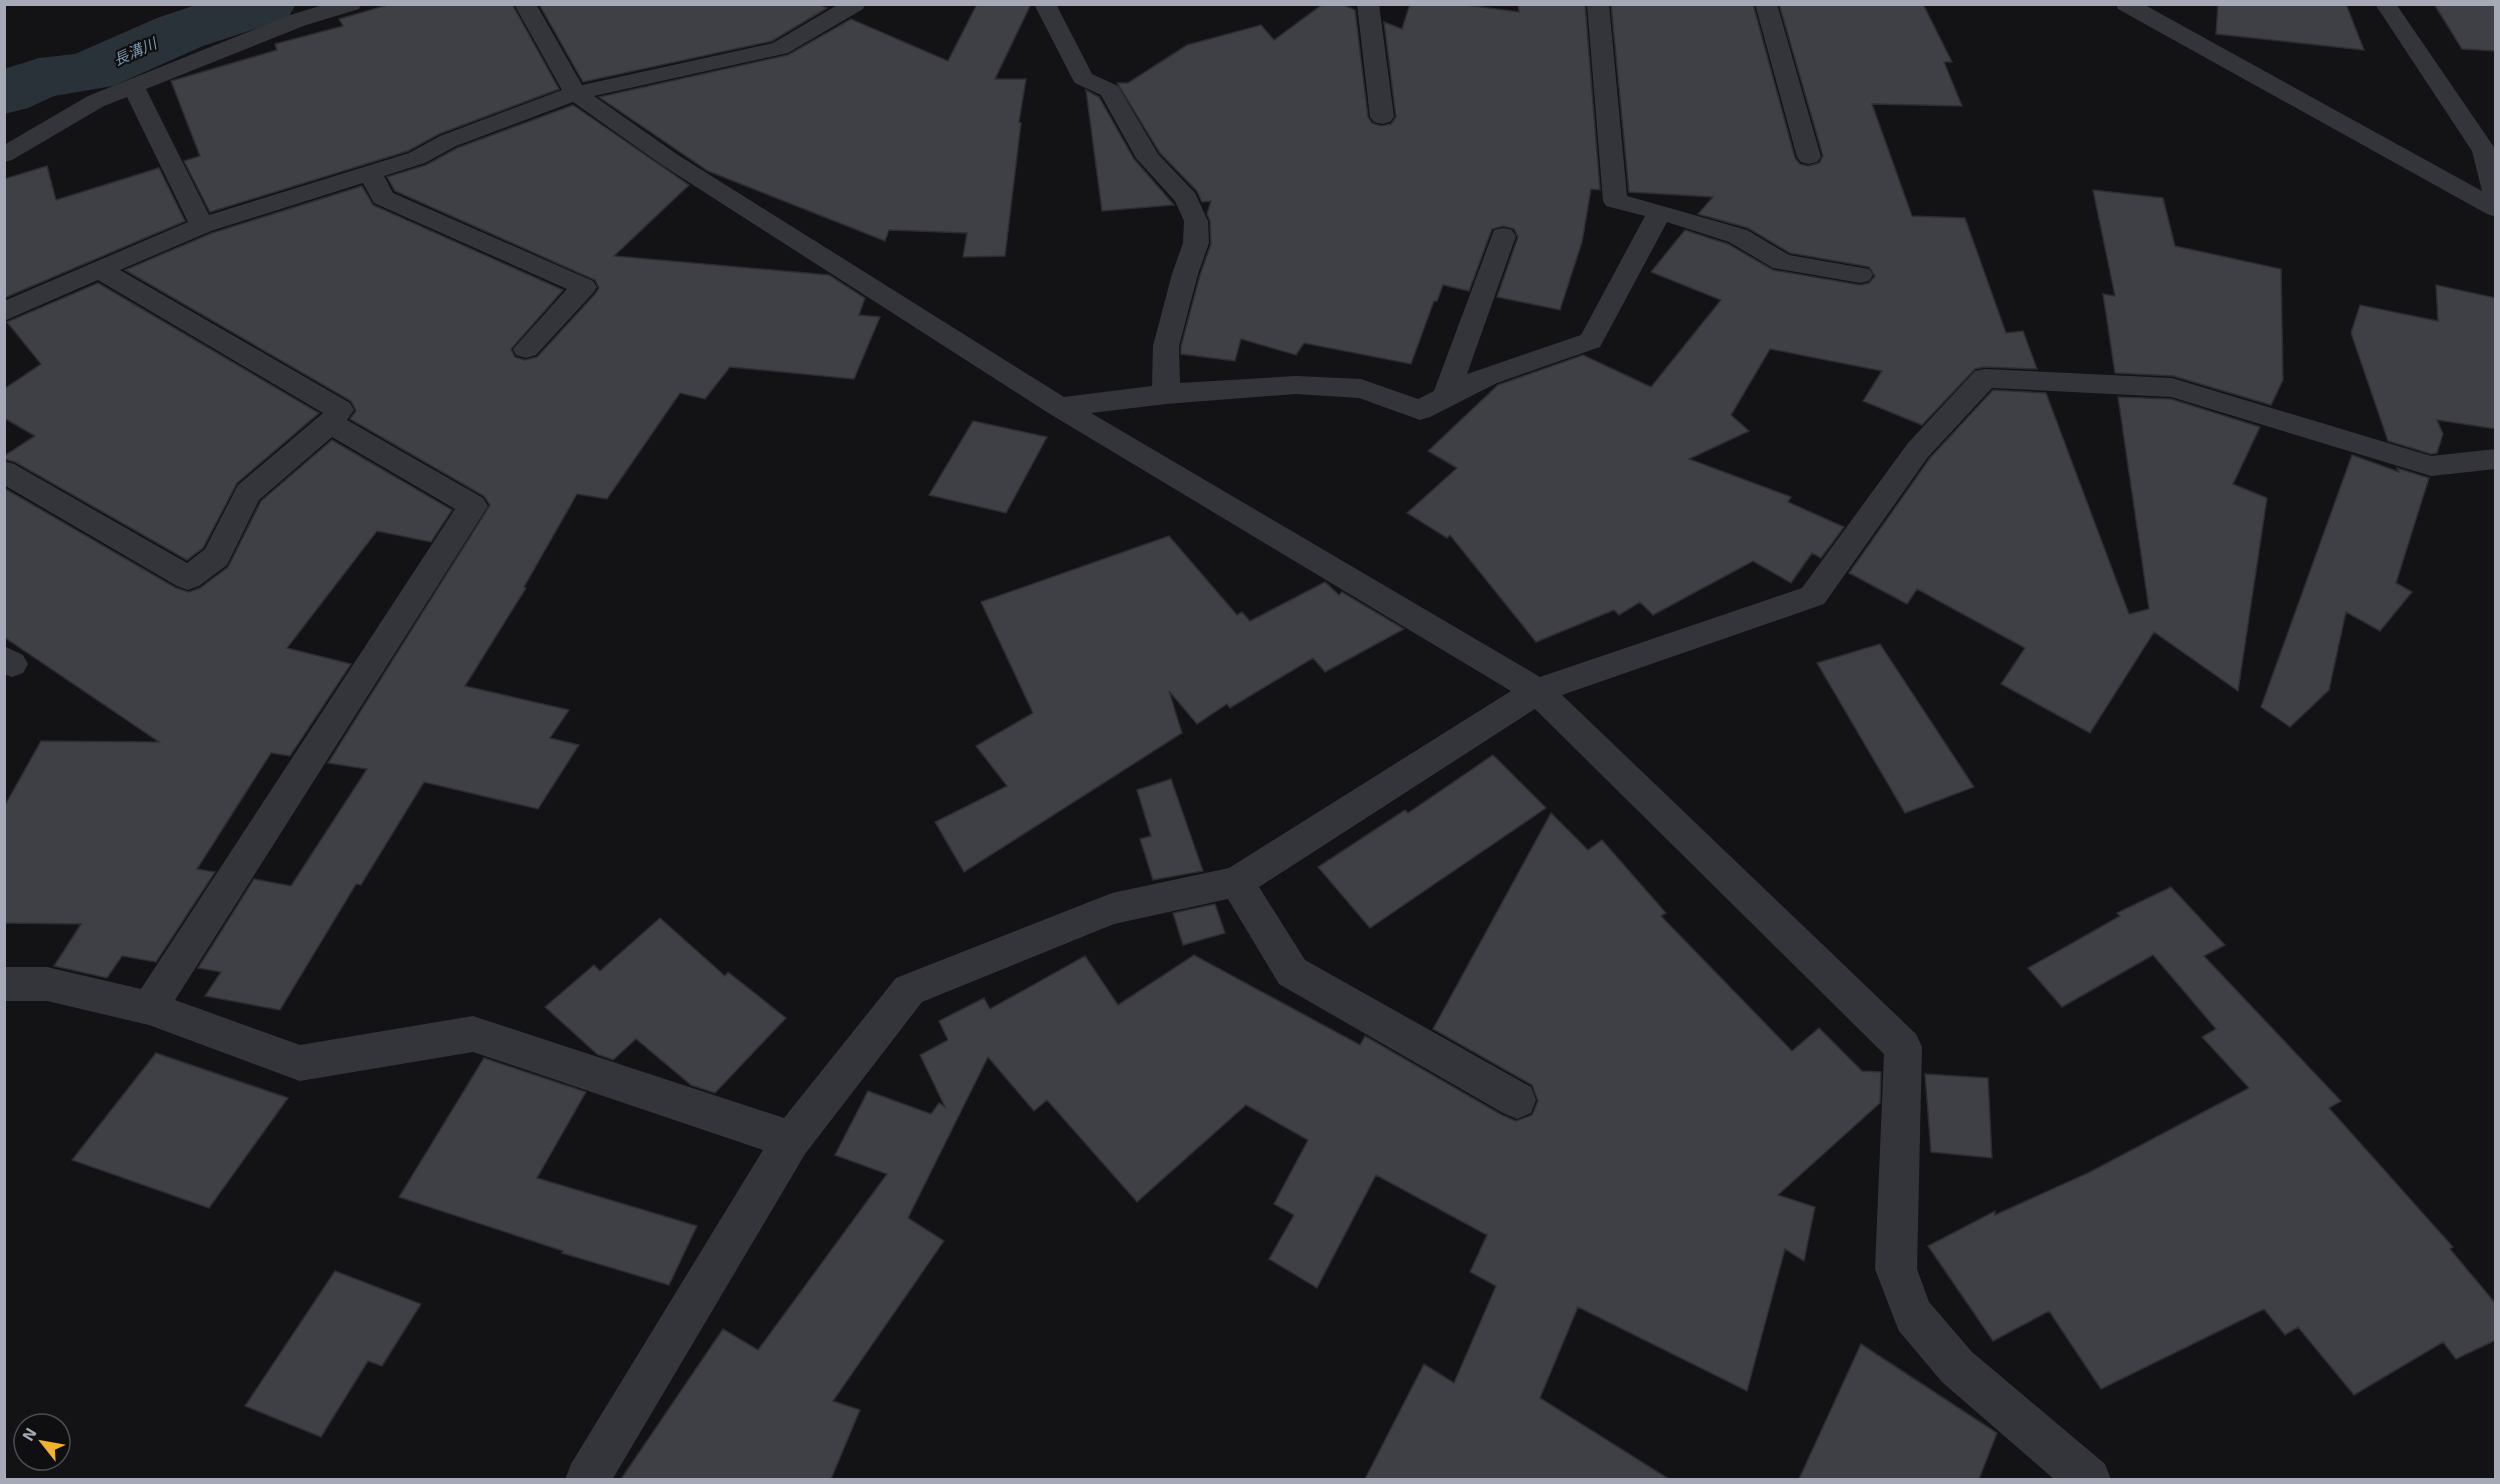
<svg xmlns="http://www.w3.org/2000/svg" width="2500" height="1484" viewBox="0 0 2500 1484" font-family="'Exo 2','Noto Sans JP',sans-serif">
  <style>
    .water { fill: #2a3239 }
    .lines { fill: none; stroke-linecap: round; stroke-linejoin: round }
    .river { fill: #2a3239; fill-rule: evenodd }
    .building { fill: #3f4045; stroke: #2d2d31; stroke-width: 1.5 }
    .minor { fill: #34353a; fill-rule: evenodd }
    .labels { text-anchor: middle; stroke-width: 4.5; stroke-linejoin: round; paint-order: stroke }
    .far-water-label { font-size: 15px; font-style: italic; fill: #7b98b1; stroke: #0f0e10 }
  </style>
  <rect width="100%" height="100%" fill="#131315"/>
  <path class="water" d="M 112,56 L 129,69 L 75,90 L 58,85 L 40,85 L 5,106 L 5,79 L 82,64 Z"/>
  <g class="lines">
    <path class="river" d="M 199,4 L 296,4 L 288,18 L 203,46 L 113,86 L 54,96 L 28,108 L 4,114 L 4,69 L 39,58 L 75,54 L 157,18 Z"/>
  </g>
  <path class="building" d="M 391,4 L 512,4 L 559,89 L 439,134 L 408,151 L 210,212 L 184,161 L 200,156 L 171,81 L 277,50 L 275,44 L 343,26 L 339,19 Z
    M 539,4 L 818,4 L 827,8 L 772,41 L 583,82 Z
    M 977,4 L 1031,4 L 995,79 L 1026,79 L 1019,122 L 1021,123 L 1005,256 L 963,257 L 967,233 L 889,230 L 885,241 L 708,171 L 599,97 L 788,55 L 851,19 L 948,61 Z
    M 1323,4 L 1341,4 L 1355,10 L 1368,117 L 1372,123 L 1381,126 L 1391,124 L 1396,117 L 1384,22 L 1402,29 L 1410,4 L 1458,4 L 1519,12 L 1518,4 L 1585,4 L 1600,190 L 1591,189 L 1582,242 L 1560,310 L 1497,297 L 1518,237 L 1514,229 L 1503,226 L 1492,229 L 1469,291 L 1443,285 L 1437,301 L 1434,301 L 1411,364 L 1304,343 L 1296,355 L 1241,339 L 1235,361 L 1181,354 L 1181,346 L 1200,275 L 1211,244 L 1210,221 L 1207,214 L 1211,201 L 1202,202 L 1197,191 L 1160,153 L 1117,83 L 1128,83 L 1187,45 L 1261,25 L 1274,40 Z
    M 1611,4 L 1753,4 L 1795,158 L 1800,164 L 1808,166 L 1819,163 L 1823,156 L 1779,4 L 1923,4 L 1952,62 L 1944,62 L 1962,106 L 1872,104 L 1912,216 L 1965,218 L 2006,333 L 2023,331 L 2037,369 L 1985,367 L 1975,369 L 1922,425 L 1863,401 L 1882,371 L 1770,349 L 1731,415 L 1749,431 L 1689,459 L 1791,497 L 1788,502 L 1844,527 L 1821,558 L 1812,553 L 1791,583 L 1753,561 L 1653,615 L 1640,602 L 1619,615 L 1614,610 L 1536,642 L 1450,535 L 1447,538 L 1407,513 L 1457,468 L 1428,451 L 1498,385 L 1583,355 L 1651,387 L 1721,300 L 1651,272 L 1685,230 L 1728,244 L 1773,270 L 1860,285 L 1869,283 L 1875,276 L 1869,267 L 1790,253 L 1748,228 L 1698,214 L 1713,197 L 1629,192 Z
    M 2218,4 L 2346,4 L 2364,50 L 2216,34 Z
    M 2434,4 L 2496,4 L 2496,51 L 2462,49 Z
    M 1086,90 L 1099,97 L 1134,159 L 1174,205 L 1102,211 Z
    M 573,105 L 689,185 L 614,256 L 829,275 L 865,298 L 859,315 L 880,317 L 854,379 L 730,367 L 705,399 L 680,393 L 607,499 L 577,494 L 524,587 L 526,588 L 465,686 L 569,710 L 550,738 L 579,745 L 538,809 L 424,782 L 361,885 L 356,884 L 280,1010 L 205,996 L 221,972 L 198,968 L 254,879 L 291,886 L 367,769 L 328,763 L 490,505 L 484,496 L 350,419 L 356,411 L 351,401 L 125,270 L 212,233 L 362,186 L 373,205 L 563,290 L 511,349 L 515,357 L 525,360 L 537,357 L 595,294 L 599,288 L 595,280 L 395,191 L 387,177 L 426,165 L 457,148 Z
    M 47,166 L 56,200 L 159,168 L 185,221 L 4,298 L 4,179 Z
    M 2093,190 L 2163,198 L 2175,246 L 2281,269 L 2283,380 L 2271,405 L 2173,376 L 2115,373 L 2103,294 L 2115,296 Z
    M 98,283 L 319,413 L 237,483 L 203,548 L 187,560 L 15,462 L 4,459 L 4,456 L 35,436 L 4,418 L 4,389 L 41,364 L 7,322 Z
    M 2436,285 L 2496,298 L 2496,429 L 2437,420 L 2443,434 L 2437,453 L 2431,454 L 2388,441 L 2351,333 L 2360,305 L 2438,321 Z
    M 1993,390 L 2046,393 L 2129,614 L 2149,609 L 2118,397 L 2171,399 L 2260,427 L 2233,484 L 2267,498 L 2238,691 L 2154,632 L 2090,733 L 2001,684 L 2025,648 L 1917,589 L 1907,604 L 1849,573 L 1930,458 Z
    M 973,421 L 1047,437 L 1006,513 L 929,495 Z
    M 332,440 L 452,510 L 431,542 L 377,531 L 287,648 L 351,664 L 290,756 L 271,753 L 197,869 L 215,872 L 156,962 L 122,956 L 107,978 L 54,966 L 81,924 L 4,923 L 4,807 L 41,741 L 159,742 L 4,637 L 4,488 L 176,588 L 189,592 L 200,588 L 228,567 L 261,501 Z
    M 2352,455 L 2399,472 L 2397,468 L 2429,478 L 2396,583 L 2412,592 L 2380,631 L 2346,612 L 2329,690 L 2290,727 L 2261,707 Z
    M 1169,536 L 1237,615 L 1242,612 L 1250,621 L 1325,582 L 1339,595 L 1342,592 L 1404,629 L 1325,672 L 1313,658 L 1230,708 L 1227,704 L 1197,724 L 1169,691 L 1182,733 L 964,872 L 935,822 L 1007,786 L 976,746 L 1033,713 L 981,602 Z
    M 1880,644 L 1974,787 L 1905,813 L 1817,663 Z
    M 1493,755 L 1546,808 L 1370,928 L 1318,867 L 1405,810 L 1408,813 Z
    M 1171,779 L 1203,871 L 1153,880 L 1140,839 L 1151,836 L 1137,790 Z
    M 1551,813 L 1588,850 L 1602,840 L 1666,913 L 1661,916 L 1792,1051 L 1819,1028 L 1862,1071 L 1881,1072 L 1880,1103 L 1778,1195 L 1815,1207 L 1804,1261 L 1785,1249 L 1747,1391 L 1578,1307 L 1540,1398 L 1669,1479 L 1365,1479 L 1424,1364 L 1454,1383 L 1496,1286 L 1470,1272 L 1487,1235 L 1376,1175 L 1317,1288 L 1269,1259 L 1294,1215 L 1274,1204 L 1308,1140 L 1246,1105 L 1137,1202 L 1047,1100 L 1034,1111 L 988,1057 L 908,1218 L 944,1241 L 833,1401 L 860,1410 L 831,1479 L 621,1479 L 723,1329 L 758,1350 L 887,1174 L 835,1155 L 868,1091 L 931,1114 L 939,1103 L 945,1107 L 920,1055 L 948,1040 L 939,1021 L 984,998 L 990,1009 L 1085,956 L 1118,1005 L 1194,955 L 1360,1045 L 1365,1036 L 1502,1115 L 1516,1121 L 1532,1115 L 1538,1101 L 1532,1085 L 1433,1029 Z
    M 2171,887 L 2225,945 L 2204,956 L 2341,1101 L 2329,1108 L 2453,1247 L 2450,1249 L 2496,1304 L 2496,1340 L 2456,1359 L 2443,1342 L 2354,1395 L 2298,1327 L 2285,1335 L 2264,1309 L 2101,1389 L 2049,1311 L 1993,1341 L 1928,1246 L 1995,1211 L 1995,1215 L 2090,1172 L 2249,1088 L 2202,1037 L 2216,1029 L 2153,955 L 2062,1007 L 2028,968 L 2120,916 L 2117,913 Z
    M 1215,904 L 1225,933 L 1183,945 L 1173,913 Z
    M 660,918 L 725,976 L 728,972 L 786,1018 L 715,1093 L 691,1085 L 636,1039 L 613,1060 L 597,1054 L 545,1007 L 594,965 L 600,971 Z
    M 156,1053 L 288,1098 L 209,1208 L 72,1160 Z
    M 484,1058 L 586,1092 L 537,1178 L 697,1226 L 669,1285 L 562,1253 L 563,1251 L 399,1197 Z
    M 1925,1074 L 1988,1078 L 1992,1158 L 1931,1152 Z
    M 335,1271 L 421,1304 L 382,1366 L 368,1361 L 321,1437 L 245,1406 Z
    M 1861,1344 L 1997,1433 L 1979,1479 L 1799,1479 Z"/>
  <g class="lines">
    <path class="minor" d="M 326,4 L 361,4 L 359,9 L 306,25 L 146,89 L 209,215 L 409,153 L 440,136 L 562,90 L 514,4 L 536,4 L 582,85 L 773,43 L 839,4 L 865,4 L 863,9 L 788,53 L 594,96 L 678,155 L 1064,397 L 1152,386 L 1153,346 L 1172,274 L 1183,243 L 1184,221 L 1175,201 L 1136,158 L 1101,95 L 1075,83 L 1072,78 L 1034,4 L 1056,4 L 1092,74 L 1118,86 L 1158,154 L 1195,193 L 1208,221 L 1209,243 L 1198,274 L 1179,346 L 1180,383 L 1296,376 L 1361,379 L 1418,399 L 1434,391 L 1494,230 L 1503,228 L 1512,230 L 1516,236 L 1467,374 L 1581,335 L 1645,216 L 1606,206 L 1603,201 L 1587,4 L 1609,4 L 1627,196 L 1747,230 L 1789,255 L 1869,269 L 1873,275 L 1869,281 L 1860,283 L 1773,268 L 1729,242 L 1667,222 L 1600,347 L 1497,383 L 1430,417 L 1420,420 L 1359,398 L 1296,394 L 1166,404 L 1091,413 L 1540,677 L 1802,588 L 1908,443 L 1975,371 L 1985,369 L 2172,378 L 2431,456 L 2496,449 L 2496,469 L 2431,476 L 2171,397 L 1992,388 L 1928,457 L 1824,604 L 1562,695 L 1916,1034 L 1922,1047 L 1917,1269 L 1929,1302 L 1972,1352 L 2105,1464 L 2111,1480 L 2055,1480 L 1942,1382 L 1899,1331 L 1893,1316 L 1875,1269 L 1884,1054 L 1535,709 L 1259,887 L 1305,960 L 1531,1087 L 1536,1100 L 1531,1113 L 1517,1119 L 1503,1113 L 1279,984 L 1228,899 L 1114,924 L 922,1002 L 805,1154 L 612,1480 L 565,1480 L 571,1464 L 763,1150 L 473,1052 L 300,1081 L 149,1025 L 47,1001 L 4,1001 L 4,967 L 47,967 L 141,989 L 455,509 L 332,437 L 259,500 L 227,565 L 199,586 L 188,590 L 177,586 L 4,485 L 4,461 L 14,464 L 187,563 L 205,549 L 238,485 L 323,413 L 98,280 L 4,321 L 4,301 L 188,222 L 127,97 L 104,106 L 12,160 L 4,162 L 4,145 L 88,96 L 290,15 ZM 573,102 L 662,165 L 1050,414 L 1511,691 L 1229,868 L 1112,893 L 896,978 L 784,1118 L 473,1016 L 300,1045 L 175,1000 L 488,506 L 483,498 L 347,420 L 354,410 L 350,403 L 120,270 L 211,231 L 363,183 L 374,203 L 567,289 L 513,349 L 516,355 L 526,358 L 536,355 L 593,293 L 597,287 L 593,281 L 393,193 L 384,176 L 425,163 L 456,146 Z
      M 1357,4 L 1379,4 L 1394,117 L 1390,122 L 1382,124 L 1374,122 L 1370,117 Z
      M 1755,4 L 1777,4 L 1821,157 L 1817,162 L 1809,164 L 1801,162 L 1797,157 Z
      M 2116,4 L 2143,4 L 2482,191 L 2472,151 L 2375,4 L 2396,4 L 2496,150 L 2496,217 L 2487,214 L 2118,9 Z
      M 4,646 L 23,655 L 28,664 L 23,673 L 12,677 L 4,674 Z"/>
  </g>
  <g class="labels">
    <g class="far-water-label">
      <text transform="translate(135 52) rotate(-24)" y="5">長溝川</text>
    </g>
  </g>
  <rect width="2500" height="1484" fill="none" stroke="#a5aab6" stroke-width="12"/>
  <g transform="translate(42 1442) rotate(301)"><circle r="28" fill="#0f0e10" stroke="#4b4c52" stroke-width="1.5"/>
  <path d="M0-4.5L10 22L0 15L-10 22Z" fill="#f2b22e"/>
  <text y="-9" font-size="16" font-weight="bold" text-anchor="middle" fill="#a5aab6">N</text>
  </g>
</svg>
